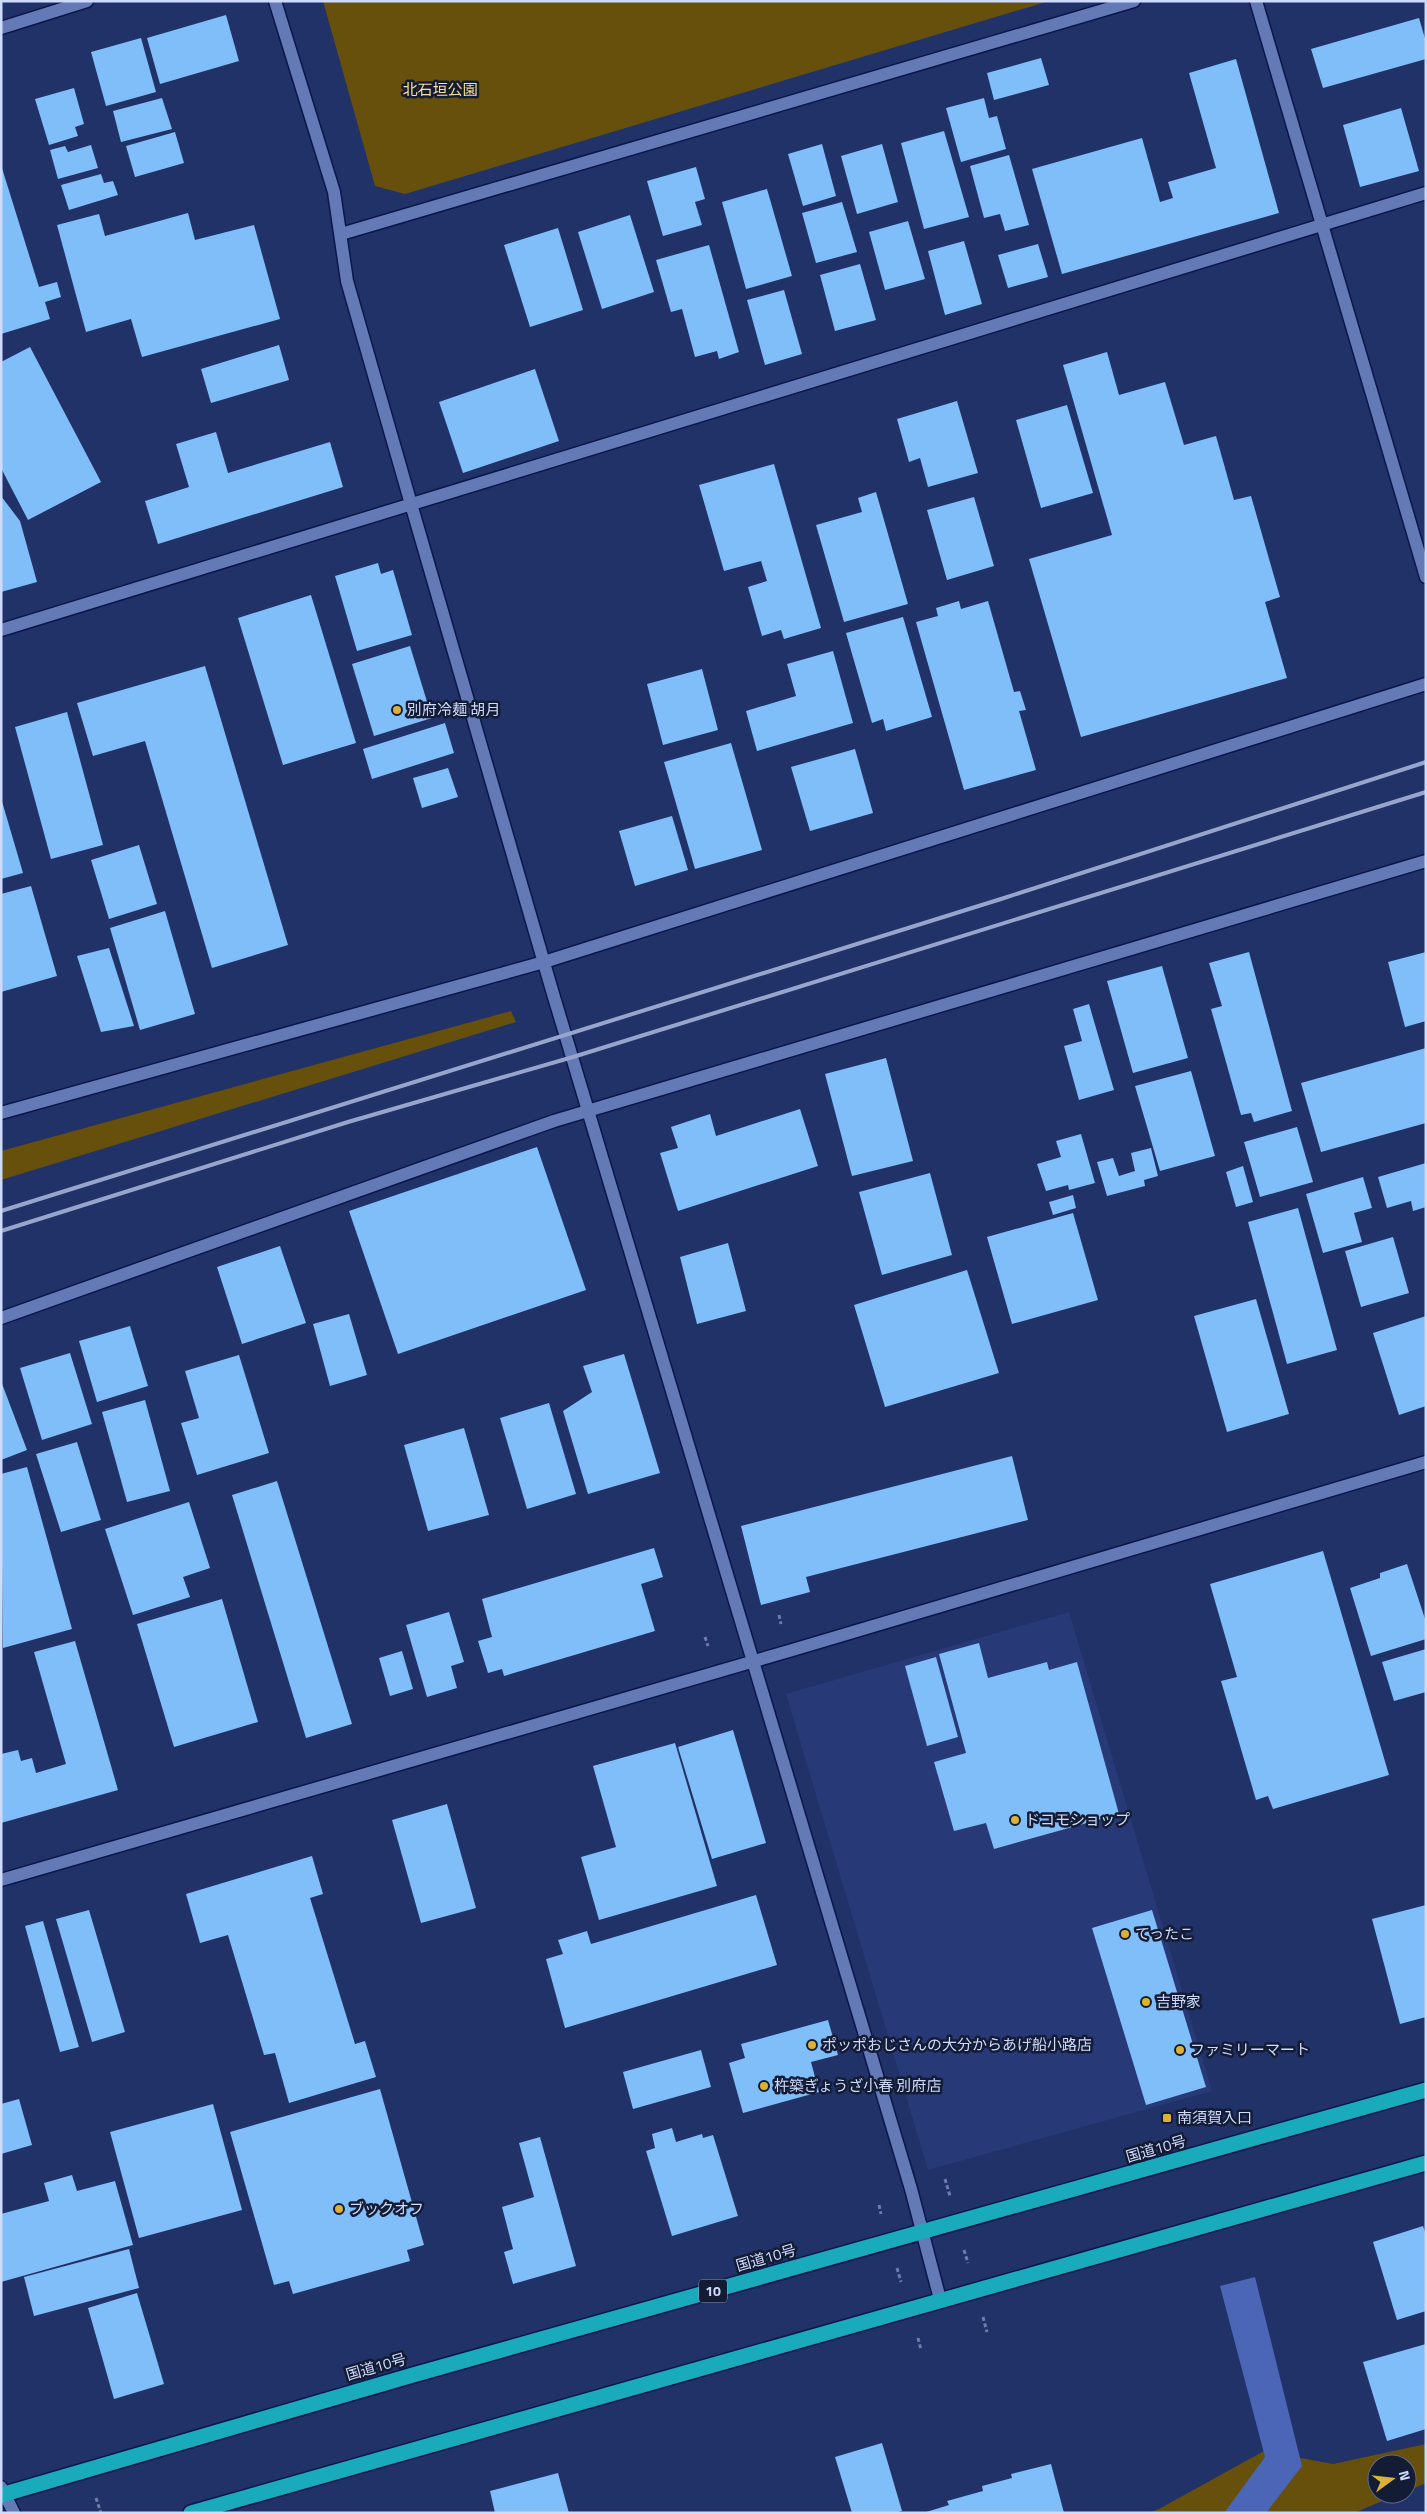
<svg xmlns="http://www.w3.org/2000/svg" width="1427" height="2514" viewBox="0 0 1427 2514" font-family="'Titillium Web','Noto Sans JP',sans-serif">
  <style>
    .built { fill: #273976 }
    .green { fill: #66500c }
    .water { fill: #4b65b7 }
    .building { fill: #80bef9 }
    .lines { fill: none; stroke-linecap: round; stroke-linejoin: round }
    .street-casing { stroke: #0b174a; stroke-width: 15 }
    .secondary-casing { stroke: #0b174a; stroke-width: 15 }
    .highway-casing { stroke: #0b174a; stroke-width: 18 }
    .path { stroke: #6d7caa; stroke-width: 3; stroke-dasharray: 4 2.5; stroke-linecap: butt }
    .street { stroke: #647ab6; stroke-width: 12 }
    .secondary { stroke: #647ab6; stroke-width: 12 }
    .highway { stroke: #19aabc; stroke-width: 15 }
    .rail { stroke: #97a5cd; stroke-width: 4 }
    .poi-dot { fill: #ddb133; stroke: #141c35; stroke-width: 2 }
    .labels { text-anchor: middle; stroke-width: 5; stroke-linejoin: round; paint-order: stroke }
    .shield { fill: #141c35; stroke: #96a2c1; stroke-width: 1 }
    .shield-label { font-size: 14px; font-weight: bold; fill: #cedbfd }
    .park-label { font-size: 15px; fill: #fddf96; stroke: #141c35 }
    .poi-label { font-size: 15px; fill: #cedbfd; stroke: #141c35; text-anchor: start }
    .street-label { font-size: 15px; fill: #cedbfd; stroke: #141c35 }
  </style>
  <rect width="100%" height="100%" fill="#213268"/>
  <path class="built" d="M 1069,1612 L 1212,2091 L 928,2170 L 786,1694 Z"/>
  <path class="green" d="M 323,1 L 1049,1 L 405,194 L 375,186 Z
    M 511,1011 L 516,1022 L 1,1180 L 1,1151 Z
    M 1426,2444 L 1426,2483 L 1407,2491 L 1407,2464 L 1377,2464 L 1377,2494 L 1399,2494 L 1354,2513 L 1148,2513 L 1159,2509 L 1264,2451 L 1333,2464 Z"/>
  <path class="water" d="M 1255,2277 L 1302,2466 L 1266,2513 L 1224,2513 L 1265,2457 L 1220,2286 Z"/>
  <path class="building" d="M 226,15 L 239,61 L 160,84 L 147,38 Z
    M 1419,18 L 1426,42 L 1426,59 L 1323,88 L 1311,49 Z
    M 141,38 L 156,92 L 106,106 L 91,52 Z
    M 1041,58 L 1049,85 L 994,100 L 987,73 Z
    M 1236,59 L 1279,213 L 1062,274 L 1032,169 L 1142,138 L 1160,202 L 1173,198 L 1168,182 L 1216,168 L 1189,73 Z
    M 74,88 L 84,124 L 75,127 L 78,136 L 49,145 L 35,99 Z
    M 162,98 L 172,129 L 121,142 L 113,111 Z
    M 984,98 L 989,118 L 997,116 L 1006,149 L 961,162 L 946,108 Z
    M 1401,108 L 1419,171 L 1360,187 L 1343,125 Z
    M 944,131 L 969,217 L 924,229 L 901,143 Z
    M 175,132 L 184,163 L 135,177 L 126,146 Z
    M 822,144 L 836,196 L 803,206 L 788,154 Z
    M 882,144 L 898,202 L 857,214 L 841,156 Z
    M 91,145 L 98,168 L 58,179 L 50,150 L 65,146 L 68,152 Z
    M 1009,155 L 1029,225 L 1005,231 L 1000,214 L 984,218 L 970,166 Z
    M 1,165 L 39,287 L 57,282 L 61,297 L 45,302 L 50,319 L 1,334 Z
    M 696,167 L 705,199 L 695,202 L 702,225 L 663,236 L 647,181 Z
    M 101,174 L 104,183 L 113,181 L 118,195 L 69,210 L 61,185 Z
    M 767,189 L 792,276 L 746,289 L 722,202 Z
    M 842,202 L 857,252 L 816,263 L 802,213 Z
    M 188,213 L 195,240 L 254,225 L 280,319 L 142,357 L 131,319 L 86,332 L 57,225 L 99,214 L 105,236 Z
    M 630,215 L 654,292 L 602,309 L 578,232 Z
    M 908,221 L 925,279 L 885,290 L 869,232 Z
    M 558,228 L 583,310 L 530,327 L 504,245 Z
    M 964,241 L 982,304 L 945,315 L 928,251 Z
    M 1038,244 L 1048,277 L 1008,288 L 998,255 Z
    M 709,245 L 739,352 L 719,359 L 717,351 L 695,357 L 682,309 L 671,312 L 656,260 Z
    M 860,264 L 876,320 L 835,331 L 820,275 Z
    M 784,290 L 802,354 L 765,365 L 747,300 Z
    M 279,345 L 289,380 L 211,403 L 201,369 Z
    M 30,347 L 101,482 L 28,520 L 1,468 L 1,362 Z
    M 1107,352 L 1119,395 L 1165,382 L 1184,445 L 1216,436 L 1234,500 L 1251,496 L 1280,597 L 1265,602 L 1287,678 L 1081,737 L 1029,559 L 1112,535 L 1063,365 Z
    M 535,369 L 559,441 L 463,473 L 439,402 Z
    M 957,401 L 978,473 L 928,487 L 920,458 L 909,462 L 897,419 Z
    M 1067,405 L 1093,493 L 1041,508 L 1016,420 Z
    M 216,432 L 228,473 L 330,442 L 343,487 L 158,544 L 145,501 L 189,487 L 176,444 Z
    M 774,464 L 821,628 L 784,639 L 781,630 L 762,636 L 748,587 L 767,581 L 761,561 L 724,571 L 699,485 Z
    M 876,492 L 908,604 L 844,622 L 816,525 L 862,512 L 858,498 Z
    M 1,496 L 20,521 L 37,582 L 1,592 Z
    M 974,497 L 994,566 L 947,580 L 927,510 Z
    M 378,563 L 381,574 L 393,570 L 412,635 L 357,651 L 335,576 Z
    M 311,595 L 356,743 L 283,765 L 238,618 Z
    M 959,601 L 961,609 L 988,601 L 1014,692 L 1020,691 L 1026,710 L 1019,711 L 1036,770 L 964,790 L 916,622 L 938,616 L 936,608 Z
    M 903,617 L 932,717 L 886,731 L 883,719 L 872,723 L 846,633 Z
    M 410,646 L 432,718 L 374,736 L 352,664 Z
    M 833,651 L 853,723 L 757,751 L 746,711 L 796,696 L 787,664 Z
    M 205,666 L 288,945 L 212,968 L 145,741 L 93,756 L 77,703 Z
    M 702,669 L 718,730 L 663,745 L 647,684 Z
    M 67,712 L 103,845 L 51,859 L 15,727 Z
    M 445,723 L 454,753 L 372,779 L 363,749 Z
    M 731,743 L 762,850 L 695,869 L 664,762 Z
    M 855,749 L 873,813 L 810,831 L 791,767 Z
    M 448,768 L 458,797 L 422,808 L 413,778 Z
    M 1,798 L 23,873 L 1,879 Z
    M 672,816 L 688,870 L 635,886 L 619,831 Z
    M 139,845 L 157,904 L 109,919 L 91,860 Z
    M 31,886 L 57,976 L 1,992 L 1,894 Z
    M 165,911 L 195,1014 L 140,1030 L 110,928 Z
    M 109,948 L 134,1026 L 101,1032 L 77,956 Z
    M 1249,952 L 1292,1111 L 1254,1122 L 1251,1113 L 1241,1115 L 1211,1009 L 1222,1006 L 1209,963 Z
    M 1426,952 L 1426,1021 L 1405,1027 L 1388,962 Z
    M 1162,966 L 1188,1058 L 1133,1073 L 1107,981 Z
    M 1089,1004 L 1114,1090 L 1079,1100 L 1064,1046 L 1082,1041 L 1073,1009 Z
    M 1426,1048 L 1426,1123 L 1321,1152 L 1301,1083 Z
    M 886,1058 L 913,1161 L 852,1176 L 825,1074 Z
    M 1191,1071 L 1215,1156 L 1160,1171 L 1135,1086 Z
    M 800,1109 L 818,1166 L 678,1211 L 660,1153 L 678,1148 L 671,1127 L 710,1114 L 716,1136 Z
    M 1297,1127 L 1313,1182 L 1260,1197 L 1244,1142 Z
    M 1081,1134 L 1095,1183 L 1069,1190 L 1068,1185 L 1046,1191 L 1037,1164 L 1061,1157 L 1056,1141 Z
    M 537,1147 L 586,1290 L 398,1354 L 349,1211 Z
    M 1151,1148 L 1158,1176 L 1144,1180 L 1145,1186 L 1107,1196 L 1097,1162 L 1113,1158 L 1119,1176 L 1135,1171 L 1131,1153 Z
    M 1426,1163 L 1426,1207 L 1413,1211 L 1411,1201 L 1387,1208 L 1378,1177 Z
    M 1243,1166 L 1253,1202 L 1236,1207 L 1226,1172 Z
    M 930,1173 L 952,1255 L 882,1275 L 859,1192 Z
    M 1363,1177 L 1372,1208 L 1354,1213 L 1362,1242 L 1323,1253 L 1306,1194 Z
    M 1073,1195 L 1076,1208 L 1053,1215 L 1049,1202 Z
    M 1298,1208 L 1337,1350 L 1287,1364 L 1248,1222 Z
    M 1073,1213 L 1098,1300 L 1012,1324 L 987,1237 Z
    M 1393,1237 L 1409,1293 L 1361,1307 L 1345,1251 Z
    M 728,1243 L 746,1311 L 697,1324 L 680,1257 Z
    M 280,1246 L 306,1323 L 242,1344 L 217,1267 Z
    M 967,1270 L 999,1373 L 885,1407 L 854,1305 Z
    M 1256,1299 L 1289,1414 L 1227,1432 L 1194,1316 Z
    M 349,1314 L 367,1375 L 330,1386 L 313,1324 Z
    M 1426,1316 L 1426,1406 L 1399,1415 L 1373,1333 Z
    M 130,1326 L 148,1386 L 97,1402 L 79,1341 Z
    M 70,1353 L 92,1424 L 42,1440 L 20,1368 Z
    M 624,1354 L 660,1473 L 588,1494 L 563,1411 L 592,1392 L 583,1366 Z
    M 239,1355 L 269,1453 L 197,1475 L 181,1423 L 199,1418 L 185,1371 Z
    M 1,1381 L 27,1450 L 1,1460 Z
    M 145,1400 L 170,1491 L 127,1502 L 102,1412 Z
    M 549,1403 L 576,1494 L 527,1509 L 500,1418 Z
    M 464,1428 L 489,1515 L 428,1531 L 404,1445 Z
    M 77,1442 L 101,1520 L 61,1532 L 36,1454 Z
    M 1012,1456 L 1028,1520 L 806,1577 L 810,1592 L 761,1605 L 741,1526 Z
    M 27,1467 L 72,1629 L 3,1648 L 1,1474 Z
    M 277,1481 L 352,1724 L 306,1738 L 232,1495 Z
    M 189,1502 L 210,1568 L 183,1577 L 190,1597 L 133,1615 L 105,1529 Z
    M 654,1548 L 663,1577 L 641,1584 L 655,1631 L 504,1676 L 502,1669 L 488,1673 L 478,1641 L 492,1637 L 482,1599 Z
    M 1323,1551 L 1389,1775 L 1273,1809 L 1268,1796 L 1256,1800 L 1221,1681 L 1237,1677 L 1210,1584 Z
    M 1407,1564 L 1426,1622 L 1426,1639 L 1371,1656 L 1350,1588 L 1380,1578 L 1380,1573 Z
    M 222,1599 L 258,1722 L 174,1747 L 137,1624 Z
    M 449,1612 L 464,1662 L 451,1666 L 457,1688 L 427,1697 L 406,1625 Z
    M 75,1641 L 118,1790 L 1,1823 L 1,1754 L 18,1750 L 21,1761 L 32,1758 L 36,1773 L 66,1764 L 34,1652 Z
    M 979,1643 L 988,1678 L 1047,1662 L 1049,1670 L 1077,1662 L 1119,1814 L 994,1849 L 986,1823 L 954,1831 L 934,1762 L 966,1753 L 939,1654 Z
    M 1426,1649 L 1426,1692 L 1394,1701 L 1382,1662 Z
    M 402,1651 L 413,1689 L 390,1696 L 379,1658 Z
    M 936,1657 L 958,1737 L 927,1746 L 905,1666 Z
    M 733,1730 L 766,1843 L 712,1859 L 678,1747 Z
    M 675,1743 L 717,1886 L 599,1920 L 581,1857 L 616,1847 L 593,1766 Z
    M 447,1804 L 476,1908 L 421,1923 L 392,1820 Z
    M 312,1856 L 323,1894 L 310,1898 L 355,2044 L 365,2041 L 376,2077 L 289,2103 L 275,2053 L 264,2055 L 228,1935 L 200,1943 L 186,1894 Z
    M 756,1895 L 777,1965 L 565,2028 L 546,1959 L 563,1954 L 558,1940 L 587,1931 L 591,1944 Z
    M 1426,1905 L 1426,2017 L 1400,2024 L 1372,1919 Z
    M 89,1910 L 125,2032 L 92,2042 L 56,1919 Z
    M 1152,1910 L 1206,2087 L 1146,2105 L 1092,1928 Z
    M 43,1921 L 79,2047 L 60,2052 L 25,1926 Z
    M 828,2020 L 838,2055 L 811,2062 L 819,2092 L 743,2113 L 729,2063 L 745,2058 L 741,2044 Z
    M 701,2050 L 711,2087 L 633,2109 L 623,2072 Z
    M 380,2089 L 424,2245 L 407,2250 L 410,2261 L 293,2294 L 289,2281 L 274,2285 L 230,2132 Z
    M 19,2099 L 32,2145 L 1,2154 L 1,2104 Z
    M 213,2104 L 242,2210 L 139,2238 L 110,2132 Z
    M 672,2128 L 676,2142 L 702,2134 L 703,2138 L 713,2135 L 738,2216 L 672,2236 L 646,2151 L 655,2148 L 652,2134 Z
    M 540,2137 L 576,2266 L 513,2284 L 504,2252 L 513,2249 L 502,2207 L 534,2197 L 519,2143 Z
    M 72,2175 L 77,2191 L 115,2181 L 133,2245 L 1,2282 L 1,2214 L 49,2201 L 44,2183 Z
    M 1423,2226 L 1426,2235 L 1426,2311 L 1397,2320 L 1373,2242 Z
    M 129,2249 L 139,2288 L 34,2316 L 24,2277 Z
    M 137,2293 L 164,2384 L 114,2399 L 88,2308 Z
    M 1426,2344 L 1426,2429 L 1387,2441 L 1363,2362 Z
    M 882,2443 L 902,2511 L 895,2513 L 852,2513 L 835,2457 Z
    M 1051,2464 L 1064,2513 L 923,2513 L 949,2505 L 947,2501 L 983,2491 L 982,2486 L 1012,2478 L 1011,2474 Z
    M 558,2473 L 569,2513 L 495,2513 L 490,2491 Z"/>
  <g class="lines">
    <defs>
      <path id="street" d="M 1256,1 L 1426,577
        M 1,28 L 87,1
        M 341,234 L 1134,1
        M 1,1318 L 554,1121 L 1426,861"/>
      <path id="secondary" d="M 275,1 L 334,192 L 347,281 L 411,504 L 551,987 L 911,2189 L 940,2299
        M 1,630 L 1426,193
        M 1,1113 L 544,962 L 1426,684
        M 1,1880 L 789,1651 L 1426,1462
        M 1,2487 L 14,2513"/>
      <path id="highway" d="M 1,2495 L 413,2375 L 1426,2090
        M 191,2513 L 1426,2163"/>
    </defs>
    <use href="#street" class="street-casing"/>
    <use href="#secondary" class="secondary-casing"/>
    <use href="#highway" class="highway-casing"/>
    <path class="path" d="M 779,1615 L 781,1624
      M 705,1637 L 708,1646
      M 945,2179 L 950,2196
      M 879,2205 L 881,2214
      M 964,2250 L 968,2263
      M 897,2268 L 901,2282
      M 983,2317 L 987,2332
      M 918,2338 L 921,2350
      M 96,2498 L 101,2513"/>
    <use href="#street" class="street"/>
    <use href="#secondary" class="secondary"/>
    <use href="#highway" class="highway"/>
    <path class="rail" d="M 1,1211 L 1001,899 L 1426,762
      M 1,1231 L 348,1122 L 573,1057 L 1426,792"/>
  </g>
  <g class="poi-dot">
    <circle cx="397" cy="710" r="5"/>
    <circle cx="1015" cy="1820" r="5"/>
    <circle cx="1125" cy="1934" r="5"/>
    <circle cx="1146" cy="2002" r="5"/>
    <circle cx="812" cy="2045" r="5"/>
    <circle cx="1180" cy="2050" r="5"/>
    <circle cx="764" cy="2086" r="5"/>
    <rect x="1162" y="2113" width="10" height="10" rx="2.5"/>
    <circle cx="339" cy="2209" r="5"/>
  </g>
  <g class="labels">
    <rect class="shield" x="699" y="2279.5" width="28" height="23" rx="4"/>
    <g class="shield-label">
      <text x="713" y="2296">10</text>
    </g>
    <g class="park-label">
      <text x="440" y="95">北石垣公園</text>
    </g>
    <g class="poi-label">
      <text x="407" y="715">別府冷麺 胡月</text>
      <text x="1025" y="1825">ドコモショップ</text>
      <text x="1135" y="1939">てったこ</text>
      <text x="1156" y="2007">吉野家</text>
      <text x="822" y="2050">ポッポおじさんの大分からあげ船小路店</text>
      <text x="1190" y="2055">ファミリーマート</text>
      <text x="774" y="2091">杵築ぎょうざ小春 別府店</text>
      <text x="1177" y="2123">南須賀入口</text>
      <text x="349" y="2214">ブックオフ</text>
    </g>
    <g class="street-label">
      <text transform="translate(1156 2149) rotate(-16)" y="5">国道10号</text>
      <text transform="translate(766 2258) rotate(-16)" y="5">国道10号</text>
      <text transform="translate(376 2367) rotate(-16)" y="5">国道10号</text>
    </g>
  </g>
  <rect width="1427" height="2514" fill="none" stroke="#cedbfd" stroke-width="5"/>
  <g transform="translate(1392 2479) rotate(75)"><circle r="24" fill="#141c35" stroke="#5e6885"/>
  <path d="M0-4L9 19L0 12L-9 19Z" fill="#ddb133"/>
  <text y="-8" font-size="14" font-weight="bold" text-anchor="middle" fill="#cedbfd">N</text>
  </g>
</svg>
